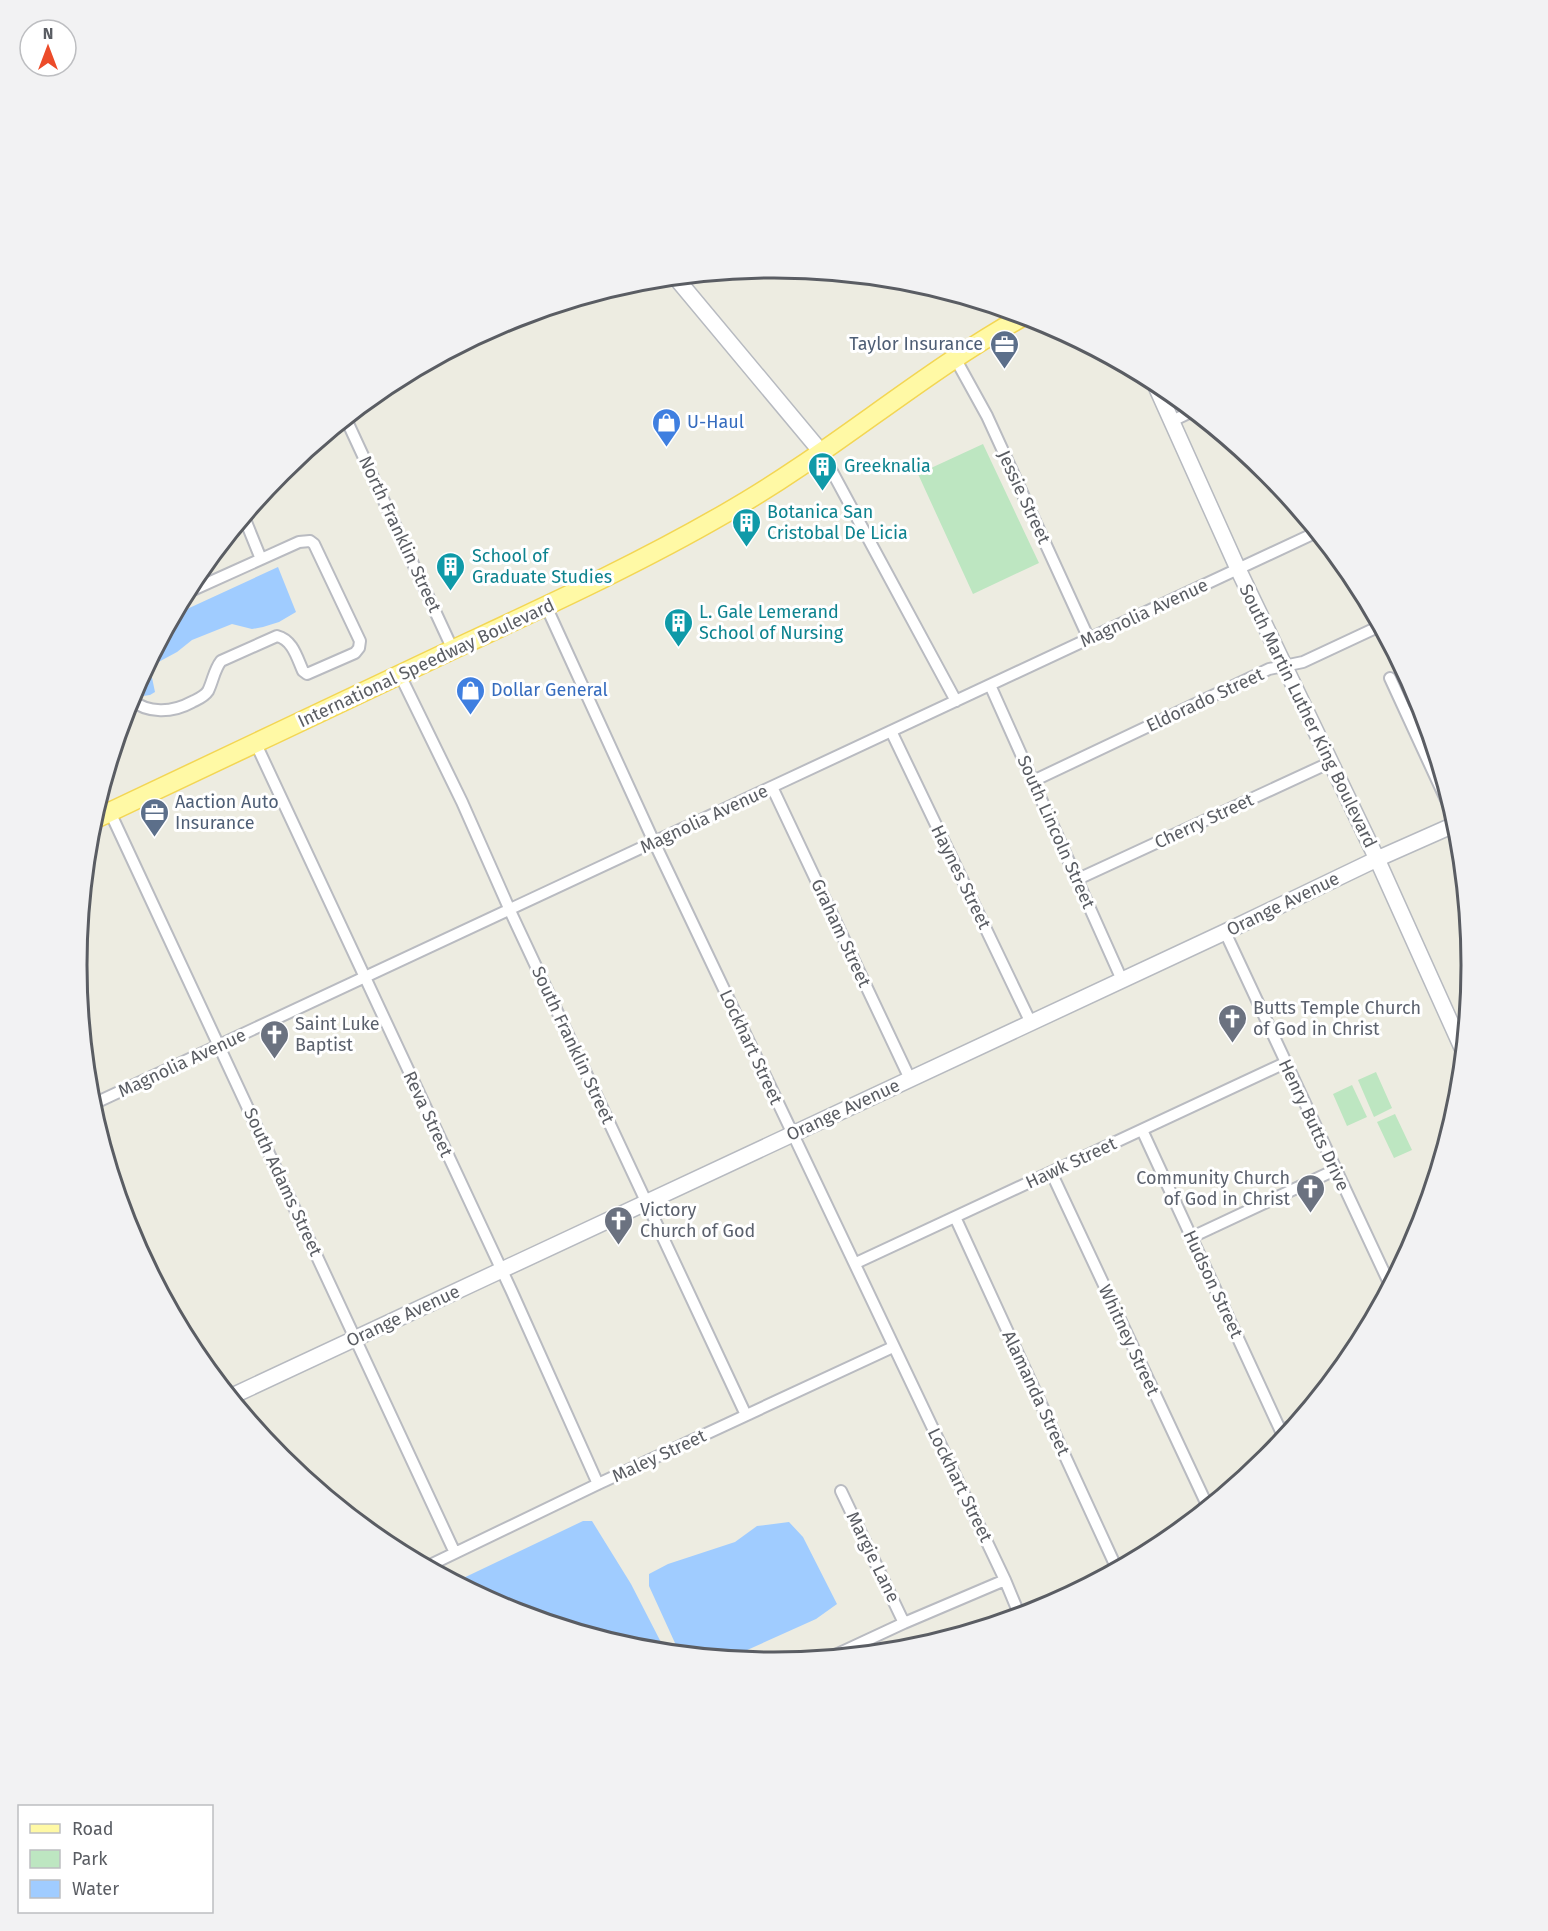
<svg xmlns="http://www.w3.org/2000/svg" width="1548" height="1931" viewBox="0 0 1548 1931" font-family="'Fira Sans',sans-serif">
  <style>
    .green { fill: #bde6c1 }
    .water { fill: #a0ccff }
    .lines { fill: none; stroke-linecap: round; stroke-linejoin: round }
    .street-casing { stroke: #b9bbc1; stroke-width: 14 }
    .secondary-casing { stroke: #b7bac0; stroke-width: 18 }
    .primary-casing { stroke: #f3d654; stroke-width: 21 }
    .street { stroke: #fff; stroke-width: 10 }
    .secondary { stroke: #fff; stroke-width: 15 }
    .primary { stroke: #fff9a5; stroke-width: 18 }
    .labels { text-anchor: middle; stroke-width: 6; stroke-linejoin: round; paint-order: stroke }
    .service-label { font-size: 18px; fill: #4e5e75; stroke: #fff; text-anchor: end }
    .shop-label { font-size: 18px; fill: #366cbe; stroke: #fff; text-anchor: start }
    .culture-label { font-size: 18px; fill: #0d838f; stroke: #fff; text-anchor: start }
    .street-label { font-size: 18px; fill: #5a5d63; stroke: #fff }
    .worship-label { font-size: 18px; fill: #5b616d; stroke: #fff; text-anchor: start }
    .rim { fill: none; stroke: #5a5d63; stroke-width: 3 }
  </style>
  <rect width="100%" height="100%" fill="#edece1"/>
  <path class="green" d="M 983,444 L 1039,563 L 973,594 L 918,474 Z
    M 1376,1072 L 1392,1108 L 1374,1117 L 1358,1080 Z
    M 1352,1085 L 1367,1117 L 1347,1126 L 1333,1094 Z
    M 1395,1114 L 1412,1150 L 1394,1158 L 1377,1122 Z"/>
  <path class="water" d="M 278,567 L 296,612 L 279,622 L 263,627 L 252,629 L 232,624 L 192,640 L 177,652 L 153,665 L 151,673 L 155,692 L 150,695 L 143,696 L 135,688 L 174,615 Z
    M 583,1521 L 592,1521 L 631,1584 L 666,1652 L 638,1650 L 507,1610 L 455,1582 Z
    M 789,1522 L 803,1537 L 837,1604 L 816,1619 L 736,1655 L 726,1658 L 680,1654 L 649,1586 L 649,1574 L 668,1564 L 735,1542 L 757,1526 Z"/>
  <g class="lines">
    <defs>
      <path id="street" d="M 955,358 L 987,416 L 1089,639
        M 346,419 L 453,650
        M 1172,421 L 1193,411
        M 822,453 L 956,701
        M 244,517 L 261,559
        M 546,606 L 654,842 L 1005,1580 L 1020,1616
        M 400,675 L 462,802 L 512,915 L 746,1415
        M 1390,678 L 1455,819
        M 990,685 L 1122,980
        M 130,699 C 148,714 172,713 192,702 C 198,699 204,697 208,691 C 213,681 214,670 221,661 L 277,636 C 293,640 297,658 303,671 L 307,674 L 355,653 L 359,648 L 360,641 L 314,544 L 310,541 L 299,542 L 186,593
        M 1407,714 L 1421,707
        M 891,731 L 1031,1023
        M 256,744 L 512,1292 L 598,1484
        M 1033,781 L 1269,669 L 1303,662 L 1380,626
        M 772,787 L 910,1079
        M 110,812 L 455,1553
        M 1078,879 L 1329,763
        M 1225,932 L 1390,1285
        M 91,1105 L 1317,532
        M 1142,1130 L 1284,1438
        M 1051,1172 L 1208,1507
        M 955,1217 L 1117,1569
        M 1192,1237 L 1335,1170
        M 856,1263 L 1285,1063
        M 1281,1431 L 1295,1424
        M 841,1491 L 904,1623
        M 426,1567 L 598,1484 L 893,1347
        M 831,1657 L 904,1623 L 1005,1580"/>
      <path id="secondary" d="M 676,278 L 822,453
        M 1154,382 L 1238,569 L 1377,859 L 1463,1050
        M 230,1397 L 1225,932 L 1377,859 L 1456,824"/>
      <path id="primary" d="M 93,820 C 213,763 334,706 454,649 C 546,606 638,564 726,513 C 830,454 920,374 1024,316"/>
    </defs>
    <use href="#street" class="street-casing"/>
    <use href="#secondary" class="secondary-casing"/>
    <use href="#primary" class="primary-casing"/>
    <use href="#street" class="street"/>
    <use href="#secondary" class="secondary"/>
    <use href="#primary" class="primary"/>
  </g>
  <defs>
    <symbol id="office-pin" viewBox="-11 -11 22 30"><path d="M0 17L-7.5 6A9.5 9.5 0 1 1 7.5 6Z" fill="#5c6f8a" stroke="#fff"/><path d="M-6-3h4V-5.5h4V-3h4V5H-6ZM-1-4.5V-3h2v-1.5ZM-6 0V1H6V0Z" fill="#fff"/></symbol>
    <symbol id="shop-pin" viewBox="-11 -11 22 30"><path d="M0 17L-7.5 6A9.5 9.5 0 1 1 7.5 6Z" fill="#3f7fe0" stroke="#fff"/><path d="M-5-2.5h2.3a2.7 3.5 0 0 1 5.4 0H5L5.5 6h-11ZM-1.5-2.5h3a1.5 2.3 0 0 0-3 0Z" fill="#fff"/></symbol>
    <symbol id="building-pin" viewBox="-11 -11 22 30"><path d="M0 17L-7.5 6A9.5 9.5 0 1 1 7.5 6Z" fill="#0f9aa8" stroke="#fff"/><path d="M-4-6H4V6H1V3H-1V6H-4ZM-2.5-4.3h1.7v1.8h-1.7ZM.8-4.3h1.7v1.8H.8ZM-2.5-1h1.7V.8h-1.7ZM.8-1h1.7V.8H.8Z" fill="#fff"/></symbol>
    <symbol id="church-pin" viewBox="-11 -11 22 30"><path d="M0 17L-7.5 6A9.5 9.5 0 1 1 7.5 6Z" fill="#6b7280" stroke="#fff"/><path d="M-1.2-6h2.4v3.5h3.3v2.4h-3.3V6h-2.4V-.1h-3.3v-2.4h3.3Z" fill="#fff"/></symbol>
  </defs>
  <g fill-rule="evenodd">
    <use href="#office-pin" x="988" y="328" width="33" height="45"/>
    <use href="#shop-pin" x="650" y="406" width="33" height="45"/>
    <use href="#building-pin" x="806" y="450" width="33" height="45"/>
    <use href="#building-pin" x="730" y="506" width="33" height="45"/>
    <use href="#building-pin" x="434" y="550" width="33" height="45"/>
    <use href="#building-pin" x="662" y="606" width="33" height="45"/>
    <use href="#shop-pin" x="454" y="674" width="33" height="45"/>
    <use href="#office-pin" x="138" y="796" width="33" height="45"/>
    <use href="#church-pin" x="1216" y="1002" width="33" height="45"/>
    <use href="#church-pin" x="258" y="1018" width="33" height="45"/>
    <use href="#church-pin" x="1294" y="1172" width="33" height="45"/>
    <use href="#church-pin" x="602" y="1204" width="33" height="45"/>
  </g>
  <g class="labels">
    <g class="service-label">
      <text x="983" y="350">Taylor Insurance</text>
      <text x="175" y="808" text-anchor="start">Aaction Auto<tspan x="175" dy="21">Insurance</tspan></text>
    </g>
    <g class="shop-label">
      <text x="687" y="428">U-Haul</text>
      <text x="491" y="696">Dollar General</text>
    </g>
    <g class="culture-label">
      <text x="844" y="472">Greeknalia</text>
      <text x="767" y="518">Botanica San<tspan x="767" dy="21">Cristobal De Licia</tspan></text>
      <text x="472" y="562">School of<tspan x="472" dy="21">Graduate Studies</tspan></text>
      <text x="699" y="618">L. Gale Lemerand<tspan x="699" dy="21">School of Nursing</tspan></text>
    </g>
    <g class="street-label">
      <text transform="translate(1024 497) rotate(65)" y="6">Jessie Street</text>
      <text transform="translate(400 534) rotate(65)" y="6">North Franklin Street</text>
      <text transform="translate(1144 613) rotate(-25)" y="6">Magnolia Avenue</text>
      <text transform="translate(426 663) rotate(-25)" y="6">International Speedway Boulevard</text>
      <text transform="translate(1205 700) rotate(-25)" y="6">Eldorado Street</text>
      <text transform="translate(1308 716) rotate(64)" y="6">South Martin Luther King Boulevard</text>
      <text transform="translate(704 819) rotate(-25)" y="6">Magnolia Avenue</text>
      <text transform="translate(1204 821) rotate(-25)" y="6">Cherry Street</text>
      <text transform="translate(1056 832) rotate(66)" y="6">South Lincoln Street</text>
      <text transform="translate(961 877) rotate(64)" y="6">Haynes Street</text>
      <text transform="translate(1283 904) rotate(-26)" y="6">Orange Avenue</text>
      <text transform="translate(841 933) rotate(65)" y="6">Graham Street</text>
      <text transform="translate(573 1045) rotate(65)" y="6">South Franklin Street</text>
      <text transform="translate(751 1047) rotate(65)" y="6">Lockhart Street</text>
      <text transform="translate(182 1063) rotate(-25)" y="6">Magnolia Avenue</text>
      <text transform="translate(843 1110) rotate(-25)" y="6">Orange Avenue</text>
      <text transform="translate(428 1114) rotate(65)" y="6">Reva Street</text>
      <text transform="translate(1314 1125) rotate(65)" y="6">Henry Butts Drive</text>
      <text transform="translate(1071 1163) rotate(-25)" y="6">Hawk Street</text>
      <text transform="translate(283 1182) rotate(65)" y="6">South Adams Street</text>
      <text transform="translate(1213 1284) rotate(65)" y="6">Hudson Street</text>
      <text transform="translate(403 1316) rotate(-25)" y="6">Orange Avenue</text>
      <text transform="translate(1129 1340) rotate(65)" y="6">Whitney Street</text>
      <text transform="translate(1036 1393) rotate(65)" y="6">Alamanda Street</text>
      <text transform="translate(659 1456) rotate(-25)" y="6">Maley Street</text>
      <text transform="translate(960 1485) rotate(64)" y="6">Lockhart Street</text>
      <text transform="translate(873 1557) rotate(64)" y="6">Margie Lane</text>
    </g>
    <g class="worship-label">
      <text x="1253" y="1014">Butts Temple Church<tspan x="1253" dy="21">of God in Christ</tspan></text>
      <text x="295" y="1030">Saint Luke<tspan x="295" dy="21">Baptist</tspan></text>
      <text x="1290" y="1184" text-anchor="end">Community Church<tspan x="1290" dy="21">of God in Christ</tspan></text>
      <text x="640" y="1216">Victory<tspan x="640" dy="21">Church of God</tspan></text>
    </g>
  </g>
  <path d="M0 0H1548V1931H0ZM87 965a687 687 0 1 1 1374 0a687 687 0 1 1-1374 0Z" fill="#f2f2f3" fill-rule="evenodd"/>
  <path class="rim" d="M87 965a687 687 0 1 1 1374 0a687 687 0 1 1-1374 0Z"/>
  <rect x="18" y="1805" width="195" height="108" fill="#ffffff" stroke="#bdbec1" stroke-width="1.5"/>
  <rect x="30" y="1824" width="30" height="9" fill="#fff9a5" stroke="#bdbec1" stroke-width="1.5"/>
  <text x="72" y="1835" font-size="18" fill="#5a5d63">Road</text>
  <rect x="30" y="1850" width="30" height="18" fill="#bde6c1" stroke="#bdbec1" stroke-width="1.5"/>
  <text x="72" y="1865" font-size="18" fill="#5a5d63">Park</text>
  <rect x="30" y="1880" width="30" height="18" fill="#a0ccff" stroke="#bdbec1" stroke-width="1.5"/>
  <text x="72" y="1895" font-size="18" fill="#5a5d63">Water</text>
  <g transform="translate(48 48)"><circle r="28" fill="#ffffff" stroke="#bdbec1" stroke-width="1.5"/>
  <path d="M0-4.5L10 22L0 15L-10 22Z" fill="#ec4b29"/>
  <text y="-9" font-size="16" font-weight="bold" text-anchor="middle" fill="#5a5d63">N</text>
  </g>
</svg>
